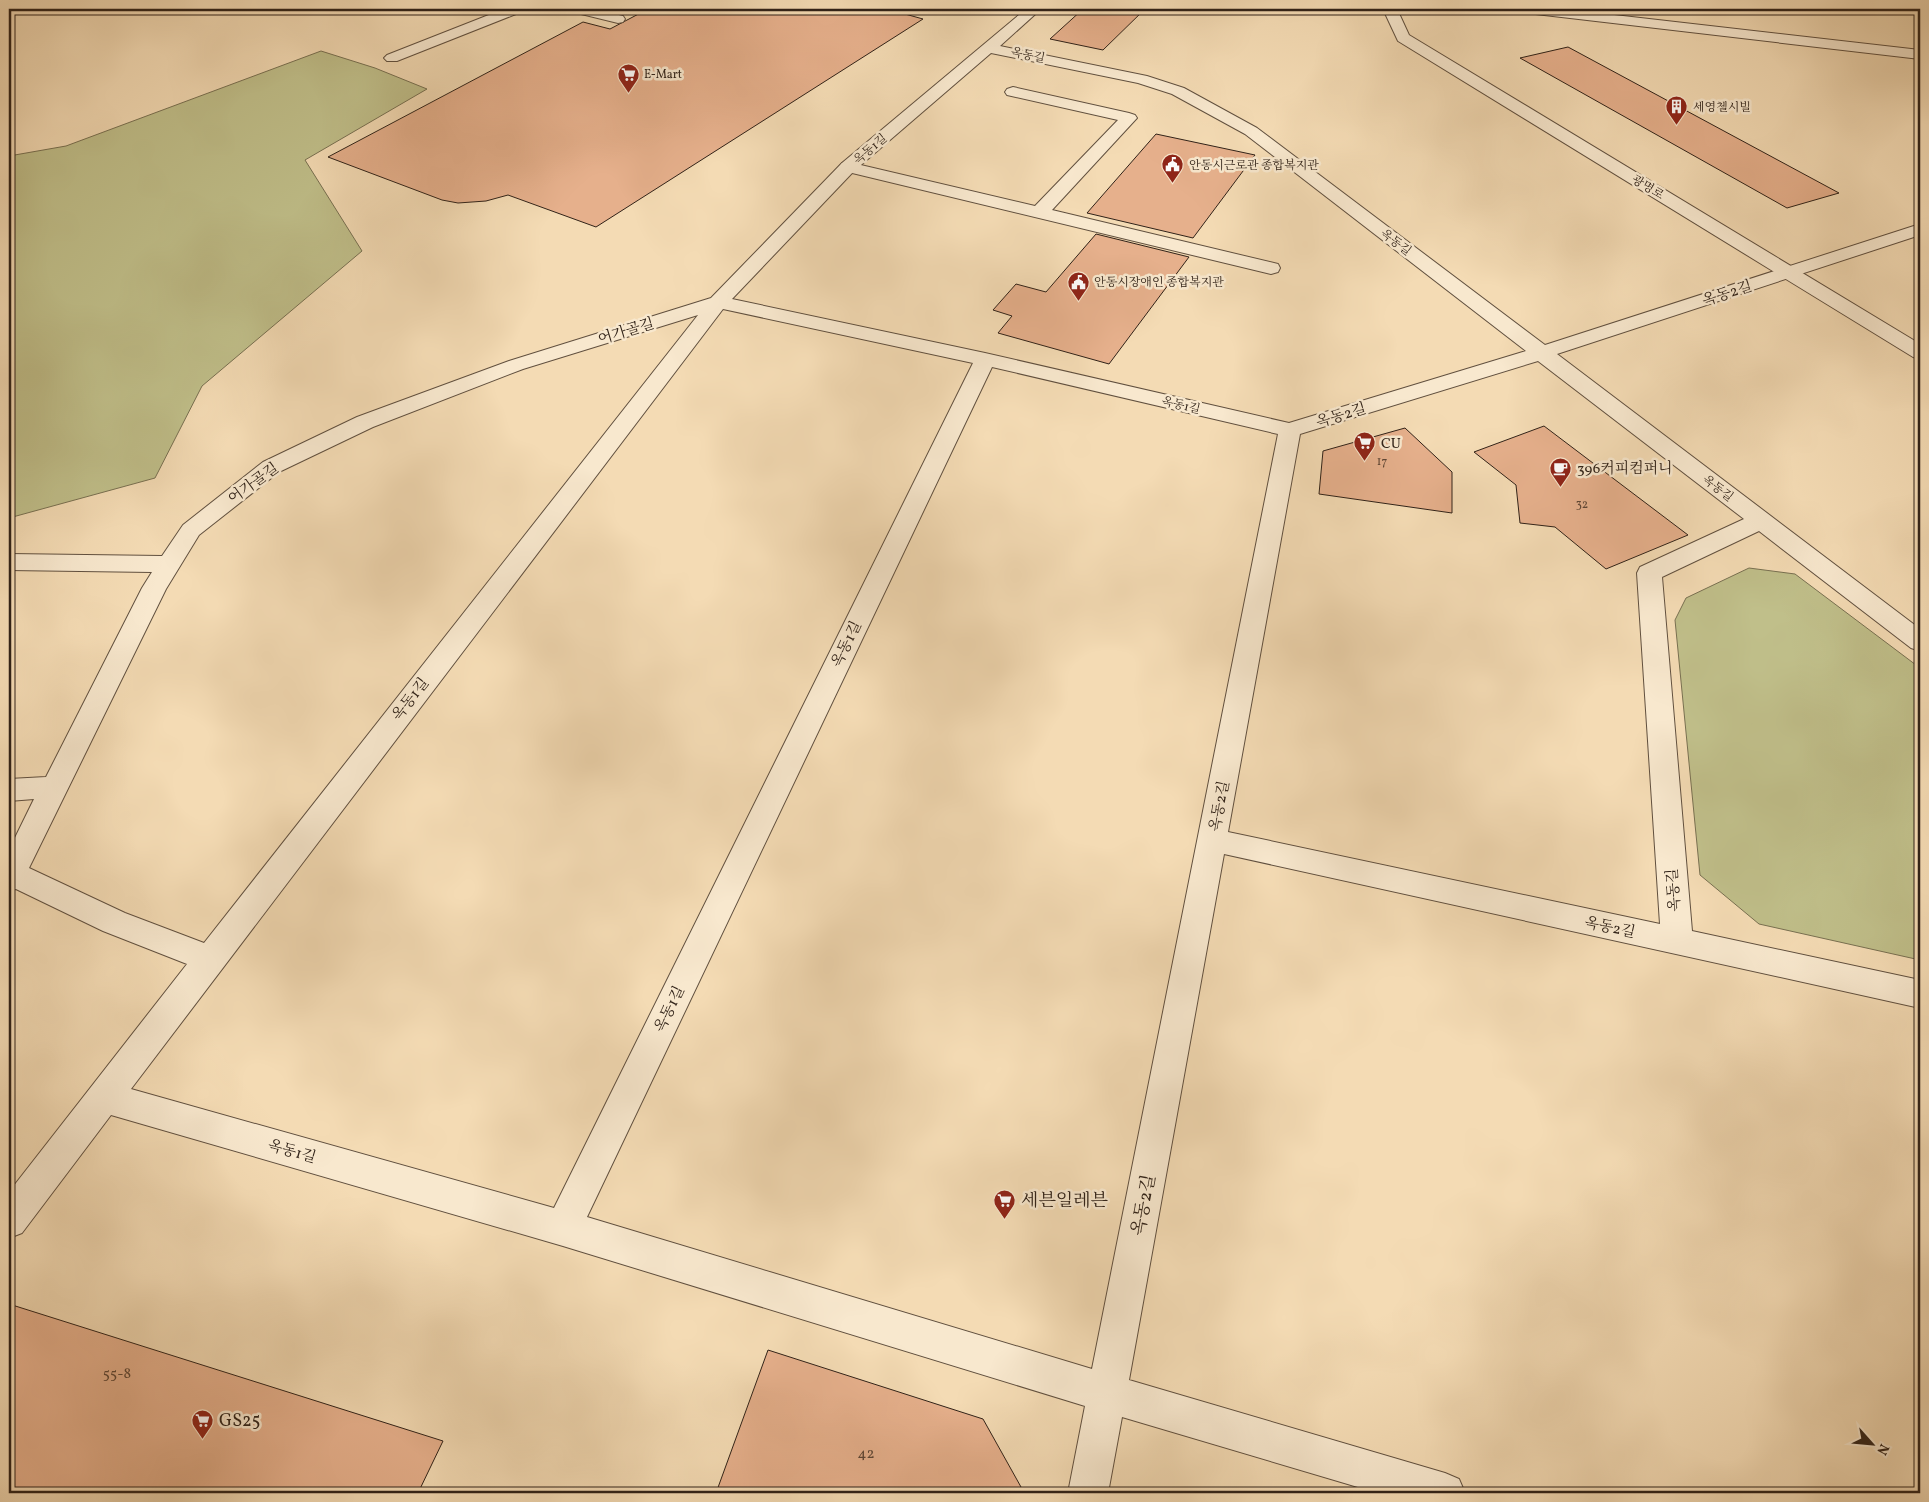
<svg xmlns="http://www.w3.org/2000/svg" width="1929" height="1502" viewBox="0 0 1929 1502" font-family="Vollkorn,'Noto Serif KR',serif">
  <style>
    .green { fill: #c0bf8a; stroke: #787051 }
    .building { fill: #e6b08c; stroke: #302218 }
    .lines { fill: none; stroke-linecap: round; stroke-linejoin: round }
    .service-casing { stroke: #61503f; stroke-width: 2 }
    .minor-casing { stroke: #61503f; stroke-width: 2 }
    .tertiary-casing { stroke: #61503f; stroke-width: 2 }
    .service { fill: #f8e8ce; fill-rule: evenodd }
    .minor { fill: #f8e8ce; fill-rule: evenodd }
    .tertiary { fill: #f8e8ce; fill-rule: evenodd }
    .labels { text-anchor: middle; stroke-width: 5; stroke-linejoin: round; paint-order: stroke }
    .far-street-label { font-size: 12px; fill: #302218; stroke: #f8e8ce }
    .far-poi-label { font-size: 12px; fill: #302218; stroke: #f8e8ce; text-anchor: start }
    .number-label { font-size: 12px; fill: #5e4635 }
    .street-label { font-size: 15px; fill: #302218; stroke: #f8e8ce }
    .poi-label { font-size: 15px; fill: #302218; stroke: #f8e8ce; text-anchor: start }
    .near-number-label { font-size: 15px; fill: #5e4635 }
    .near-poi-label { font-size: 18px; fill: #302218; stroke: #f8e8ce; text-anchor: start }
    .near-street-label { font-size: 18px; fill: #302218; stroke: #f8e8ce }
  </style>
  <rect width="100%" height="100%" fill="#f4dbb4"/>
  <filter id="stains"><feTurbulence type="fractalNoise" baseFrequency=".004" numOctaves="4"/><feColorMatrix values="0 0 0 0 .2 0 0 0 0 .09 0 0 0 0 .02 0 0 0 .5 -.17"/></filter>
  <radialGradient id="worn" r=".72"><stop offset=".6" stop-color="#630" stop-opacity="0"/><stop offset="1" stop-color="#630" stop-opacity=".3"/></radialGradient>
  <path class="green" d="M 321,51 L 375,68 L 427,89 L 305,160 L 362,251 L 202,386 L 155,478 L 9,518 L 9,156 L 66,146 Z
    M 1749,568 L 1795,574 L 1920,668 L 1920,960 L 1759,924 L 1700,875 L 1675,620 L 1686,598 Z"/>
  <path class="building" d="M 648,9 L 887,9 L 923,19 L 596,227 L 508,195 L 486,201 L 458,203 L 442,200 L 328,157 L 583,22 L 610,29 Z
    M 1083,9 L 1145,9 L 1103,50 L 1050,39 Z
    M 1568,47 L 1839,193 L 1787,208 L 1520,58 Z
    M 1156,134 L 1255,155 L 1193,238 L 1087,213 Z
    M 1096,234 L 1189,257 L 1109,364 L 998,333 L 1012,316 L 993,310 L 1016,284 L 1046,292 Z
    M 1544,426 L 1688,535 L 1606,569 L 1555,527 L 1520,523 L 1516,485 L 1474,452 Z
    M 1405,428 L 1452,472 L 1452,513 L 1319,494 L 1323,451 Z
    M 9,1304 L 443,1441 L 418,1493 L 9,1493 Z
    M 768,1350 L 983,1419 L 1021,1487 L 1019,1493 L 716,1493 Z"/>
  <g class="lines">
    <defs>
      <path id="service" d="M 504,9 L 523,9 L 521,12 L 397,61 L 387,61 L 384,58 L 387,55 Z
        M 571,9 L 594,9 L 623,16 L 625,19 L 623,22 L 618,23 L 573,12 Z
        M 1013,87 L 1129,113 L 1135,115 L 1137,118 L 1052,210 L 1278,264 L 1280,268 L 1278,272 L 1271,274 L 848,172 L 842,171 L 839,167 L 842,163 L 848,162 L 1035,206 L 1118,120 L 1007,95 L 1005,92 L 1007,89 Z"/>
      <path id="minor" d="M 1026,9 L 1041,9 L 1000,46 L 1147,76 L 1184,88 L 1257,128 L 1545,345 L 1920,224 L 1920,235 L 1557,354 L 1920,629 L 1920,651 L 1911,648 L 1759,531 L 1662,577 L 1692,931 L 1920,980 L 1920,1008 L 1224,854 L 1129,1380 L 1445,1473 L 1459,1479 L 1465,1493 L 1378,1493 L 1122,1417 L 1108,1493 L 1068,1493 L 1085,1406 L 563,1246 L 111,1115 L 22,1233 L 9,1238 L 9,1192 L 187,964 L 103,931 L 16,889 L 9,891 L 9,850 L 34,799 L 9,801 L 9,779 L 46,777 L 142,588 L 152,572 L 9,570 L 9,554 L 162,556 L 183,525 L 263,462 L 357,417 L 509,361 L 711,298 L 842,163 ZM 991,53 L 1138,83 L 1172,94 L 1245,134 L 1526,351 L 1289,423 L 985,353 L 732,299 L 854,171 ZM 723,309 L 973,363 L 554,1208 L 131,1089 ZM 698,315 L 204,943 L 125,913 L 29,868 L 166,589 L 199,535 L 279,472 L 373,427 L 523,369 ZM 1538,361 L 1744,519 L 1640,567 L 1637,573 L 1660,924 L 1228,832 L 1300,434 ZM 992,367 L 1278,434 L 1092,1369 L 587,1217 Z"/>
      <path id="tertiary" d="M 1383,9 L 1397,9 L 1409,35 L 1920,344 L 1920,359 L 1913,357 L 1398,41 Z
        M 1520,9 L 1562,9 L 1920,50 L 1920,59 L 1527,13 L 1522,12 Z"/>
    </defs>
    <use href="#service" class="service-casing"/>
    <use href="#minor" class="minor-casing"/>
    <use href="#tertiary" class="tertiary-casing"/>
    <use href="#service" class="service"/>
    <use href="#minor" class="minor"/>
    <use href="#tertiary" class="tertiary"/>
  </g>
  <defs>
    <symbol id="supermarket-pin" viewBox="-11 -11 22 30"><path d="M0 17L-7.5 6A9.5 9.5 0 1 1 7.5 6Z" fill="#8f2418" stroke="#f8e8ce"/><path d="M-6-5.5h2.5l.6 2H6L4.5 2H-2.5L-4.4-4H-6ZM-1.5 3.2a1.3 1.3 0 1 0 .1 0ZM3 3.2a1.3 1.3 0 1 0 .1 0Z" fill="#fff"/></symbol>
    <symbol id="building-pin" viewBox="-11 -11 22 30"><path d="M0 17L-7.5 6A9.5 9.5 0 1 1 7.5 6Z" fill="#8f2418" stroke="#f8e8ce"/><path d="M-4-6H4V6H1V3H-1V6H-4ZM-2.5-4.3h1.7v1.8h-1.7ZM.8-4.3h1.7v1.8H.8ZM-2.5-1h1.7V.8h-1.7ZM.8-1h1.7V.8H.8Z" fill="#fff"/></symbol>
    <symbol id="civic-pin" viewBox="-11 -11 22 30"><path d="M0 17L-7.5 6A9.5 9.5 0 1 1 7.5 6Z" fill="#8f2418" stroke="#f8e8ce"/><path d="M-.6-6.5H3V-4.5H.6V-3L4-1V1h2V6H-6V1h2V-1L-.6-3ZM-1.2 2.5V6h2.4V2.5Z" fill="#fff"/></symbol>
    <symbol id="cafe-pin" viewBox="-11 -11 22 30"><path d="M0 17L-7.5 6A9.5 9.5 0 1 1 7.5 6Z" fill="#8f2418" stroke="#f8e8ce"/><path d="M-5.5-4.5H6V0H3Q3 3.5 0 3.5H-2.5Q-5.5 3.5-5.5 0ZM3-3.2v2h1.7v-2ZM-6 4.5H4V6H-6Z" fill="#fff"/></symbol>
  </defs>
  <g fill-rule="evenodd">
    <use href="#supermarket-pin" x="616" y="62" width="25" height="34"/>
    <use href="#building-pin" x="1664" y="94" width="25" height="34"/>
    <use href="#civic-pin" x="1160" y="152" width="25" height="34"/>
    <use href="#civic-pin" x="1066" y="270" width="25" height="34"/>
    <use href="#supermarket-pin" x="1352" y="430" width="25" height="34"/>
    <use href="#cafe-pin" x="1548" y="456" width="25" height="34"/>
    <use href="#supermarket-pin" x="992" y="1188" width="25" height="34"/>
    <use href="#supermarket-pin" x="190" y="1408" width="25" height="34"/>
  </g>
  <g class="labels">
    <g class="far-street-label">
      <text transform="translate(1028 55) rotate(12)" y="4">옥동길</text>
      <text transform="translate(870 149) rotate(-40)" y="4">옥동1길</text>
      <text transform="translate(1648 187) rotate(31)" y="4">광명로</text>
      <text transform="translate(1396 242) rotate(37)" y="4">옥동길</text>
      <text transform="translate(1181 405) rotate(13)" y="4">옥동1길</text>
      <text transform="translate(1718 488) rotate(37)" y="4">옥동길</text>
    </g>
    <g class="far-poi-label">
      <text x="644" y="78">E-Mart</text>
      <text x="1693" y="111">세영첼시빌</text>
      <text x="1189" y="169">안동시근로관 종합복지관</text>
      <text x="1094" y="286">안동시장애인 종합복지관</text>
    </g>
    <g class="number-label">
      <text x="1382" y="465">17</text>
      <text x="1582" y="508">32</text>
    </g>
    <g class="street-label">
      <text transform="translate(1727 293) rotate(-18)" y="5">옥동2길</text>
      <text transform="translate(626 331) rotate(-17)" y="5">어가골길</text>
      <text transform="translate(1341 415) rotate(-17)" y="5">옥동2길</text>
      <text transform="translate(253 483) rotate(-36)" y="5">어가골길</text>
      <text transform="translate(846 644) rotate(-64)" y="5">옥동1길</text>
      <text transform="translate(410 699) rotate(-52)" y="5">옥동1길</text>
      <text transform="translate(1219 806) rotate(-79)" y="5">옥동2길</text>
      <text transform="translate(1673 890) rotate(-94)" y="5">옥동길</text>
      <text transform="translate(1610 927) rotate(12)" y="5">옥동2길</text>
      <text transform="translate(669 1009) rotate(-64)" y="5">옥동1길</text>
      <text transform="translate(292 1151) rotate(16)" y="5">옥동1길</text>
    </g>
    <g class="poi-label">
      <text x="1381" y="448">CU</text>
      <text x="1577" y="473">396커피컴퍼니</text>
    </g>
    <g class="near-number-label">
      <text x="117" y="1378">55-8</text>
      <text x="866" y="1458">42</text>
    </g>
    <g class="near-poi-label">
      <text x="1021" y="1206">세븐일레븐</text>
      <text x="219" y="1426">GS25</text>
    </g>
    <g class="near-street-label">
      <text transform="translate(1143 1205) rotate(-79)" y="6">옥동2길</text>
    </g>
  </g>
  <rect width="1929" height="1502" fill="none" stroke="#f4dbb4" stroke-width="30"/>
  <rect x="10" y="10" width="1909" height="1482" fill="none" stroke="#302218" stroke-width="2.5"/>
  <rect x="15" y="15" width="1899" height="1472" fill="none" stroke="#302218"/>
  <g transform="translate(1872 1444) rotate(117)" stroke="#f8e8ce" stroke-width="4" paint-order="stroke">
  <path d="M0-4L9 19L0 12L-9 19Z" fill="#302218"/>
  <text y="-8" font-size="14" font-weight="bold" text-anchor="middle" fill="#302218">N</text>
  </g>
  <rect width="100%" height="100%" filter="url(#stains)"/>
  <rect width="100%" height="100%" fill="url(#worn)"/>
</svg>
